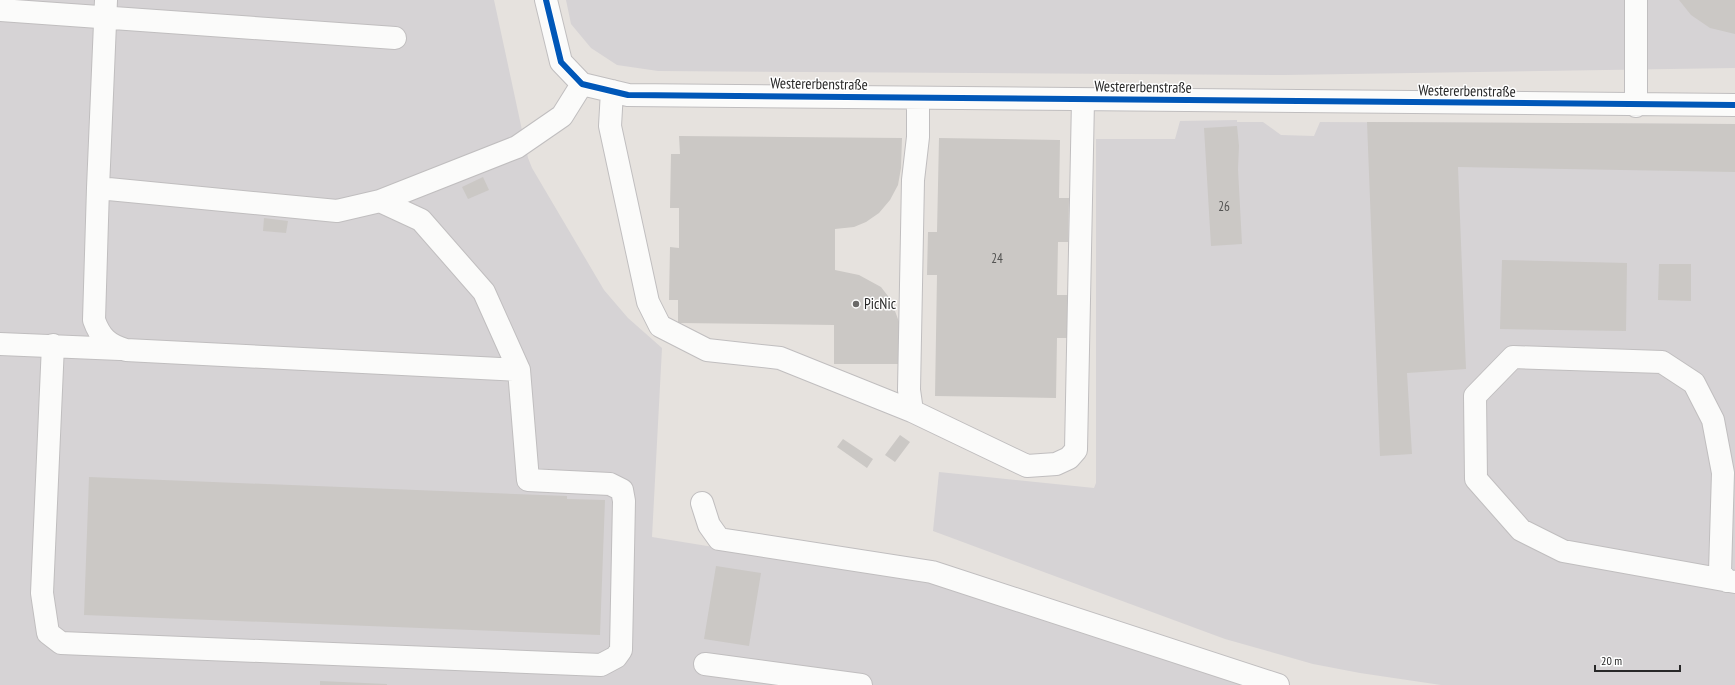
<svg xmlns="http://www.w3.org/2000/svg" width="1735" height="685" viewBox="0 0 1735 685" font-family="'PT Sans Narrow',sans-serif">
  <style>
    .industrial { fill: #d6d3d5 }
    .building { fill: #cbc8c5 }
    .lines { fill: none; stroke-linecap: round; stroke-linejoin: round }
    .minor-casing { stroke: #c0bebf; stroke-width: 24 }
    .minor { stroke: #fbfbfa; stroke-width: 22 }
    .cycleway-casing { stroke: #fff; stroke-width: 8 }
    .cycleway { stroke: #0057b8; stroke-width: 6 }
    .poi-dot { fill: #6a6968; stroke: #fff; stroke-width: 1.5 }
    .labels { text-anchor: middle; stroke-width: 3; stroke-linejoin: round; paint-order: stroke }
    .number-label { font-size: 13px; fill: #525251 }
    .street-label { font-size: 15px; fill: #282828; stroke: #fff }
    .poi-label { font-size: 15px; fill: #282828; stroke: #fff; text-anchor: start }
  </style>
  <rect width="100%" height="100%" fill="#e6e2de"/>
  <path class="industrial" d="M 0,0 L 494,0 L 528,158 L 532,168 L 604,290 L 628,318 L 662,348 L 652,537 L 930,582 L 1254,685 L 0,685 Z
    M 566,0 L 1735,0 L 1735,68 L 1284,75 L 658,71 L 617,65 L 591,48 L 571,24 Z
    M 1237,120 L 1237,122 L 1263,122 L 1281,135 L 1314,136 L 1320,122 L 1735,124 L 1735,685 L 1441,685 L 1360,673 L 1313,664 L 1225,639 L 933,531 L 939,472 L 1094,488 L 1096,483 L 1096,139 L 1175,139 L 1180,121 Z"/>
  <path class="building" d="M 1679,0 L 1735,0 L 1735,34 L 1710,28 L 1691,15 Z
    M 1367,122 L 1735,124 L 1735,172 L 1458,167 L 1466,369 L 1407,373 L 1412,454 L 1380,456 Z
    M 1237,126 L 1239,146 L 1238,169 L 1242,244 L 1211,246 L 1204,128 Z
    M 679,136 L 902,138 L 901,168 L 898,185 L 890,200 L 879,213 L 866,222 L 854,227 L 835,229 L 835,270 L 859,275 L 881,287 L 891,300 L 899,322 L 900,364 L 834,364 L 834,325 L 678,323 L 678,300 L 669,300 L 670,247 L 679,248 L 679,208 L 670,208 L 671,154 L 680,154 Z
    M 939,138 L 1060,140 L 1059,198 L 1069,198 L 1068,242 L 1058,242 L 1057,295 L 1068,295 L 1068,338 L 1057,338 L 1056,398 L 935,396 L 937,275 L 927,275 L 928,232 L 937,232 Z
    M 483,177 L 489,190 L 468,199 L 462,187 Z
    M 264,218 L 288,221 L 286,233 L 263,231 Z
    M 1502,260 L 1627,263 L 1626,331 L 1500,329 Z
    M 1659,264 L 1691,264 L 1691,301 L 1658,300 Z
    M 900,435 L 910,442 L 895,462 L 885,455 Z
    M 843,439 L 873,459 L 867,468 L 837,447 Z
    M 89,477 L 567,496 L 567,499 L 605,500 L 600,635 L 84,615 Z
    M 716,566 L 761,573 L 749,646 L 704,639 Z
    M 320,681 L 387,684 L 387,685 L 320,685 Z"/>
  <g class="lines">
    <defs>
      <path id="minor" d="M 106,0 L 98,188 L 337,211 L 380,201 L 517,147 L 562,116 L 582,84
        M 546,0 L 561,62 L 582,84 L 628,95 L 1735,105
        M 0,10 L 395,38
        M 612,91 L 610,126 L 648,302 L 660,326 L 707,350 L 780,358 L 912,411
        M 918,98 L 918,137 L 913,180 L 909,390 L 912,411 L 1027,466 L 1056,464 L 1069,458 L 1076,450 L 1083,100
        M 1636,106 L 1636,0
        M 98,188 L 94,320 C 100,337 108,345 126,350 L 519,370 L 484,292 L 421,220 L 380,201
        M 0,344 L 120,349
        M 53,345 L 42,593 L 48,633 L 61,643 L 601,665 L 616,657 L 621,650 L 624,501 L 622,490 L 610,484 L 528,480 L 519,370
        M 702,503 L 709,525 L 719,539 L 932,572 L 1278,685
        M 1727,581 L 1720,572 L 1723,473 L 1713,420 L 1694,383 L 1662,362 L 1513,357 L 1475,396 L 1476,479 L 1521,530 L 1563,551 L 1735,582
        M 705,664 L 861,685"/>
    </defs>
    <use href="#minor" class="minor-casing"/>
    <use href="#minor" class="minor"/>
    <defs>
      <path id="cycleway" d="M 546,0 L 561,62 L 582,84 L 628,95 L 1735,105"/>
    </defs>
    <use href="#cycleway" class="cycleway-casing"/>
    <use href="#cycleway" class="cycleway"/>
  </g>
  <circle class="poi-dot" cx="856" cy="304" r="4"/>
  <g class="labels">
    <g class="number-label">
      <text x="1224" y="211">26</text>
      <text x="997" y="263">24</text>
    </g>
    <g class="street-label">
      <text transform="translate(819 84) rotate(1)" y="5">Westererbenstraße</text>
      <text transform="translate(1143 87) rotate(1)" y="5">Westererbenstraße</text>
      <text transform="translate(1467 91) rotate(1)" y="5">Westererbenstraße</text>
    </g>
    <g class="poi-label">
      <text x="864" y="309">PicNic</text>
    </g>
  </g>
  <path d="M1595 665v6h85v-6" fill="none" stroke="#282828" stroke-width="2"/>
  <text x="1601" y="665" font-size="12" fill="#282828" stroke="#ffffff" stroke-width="3" paint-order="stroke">20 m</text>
</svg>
